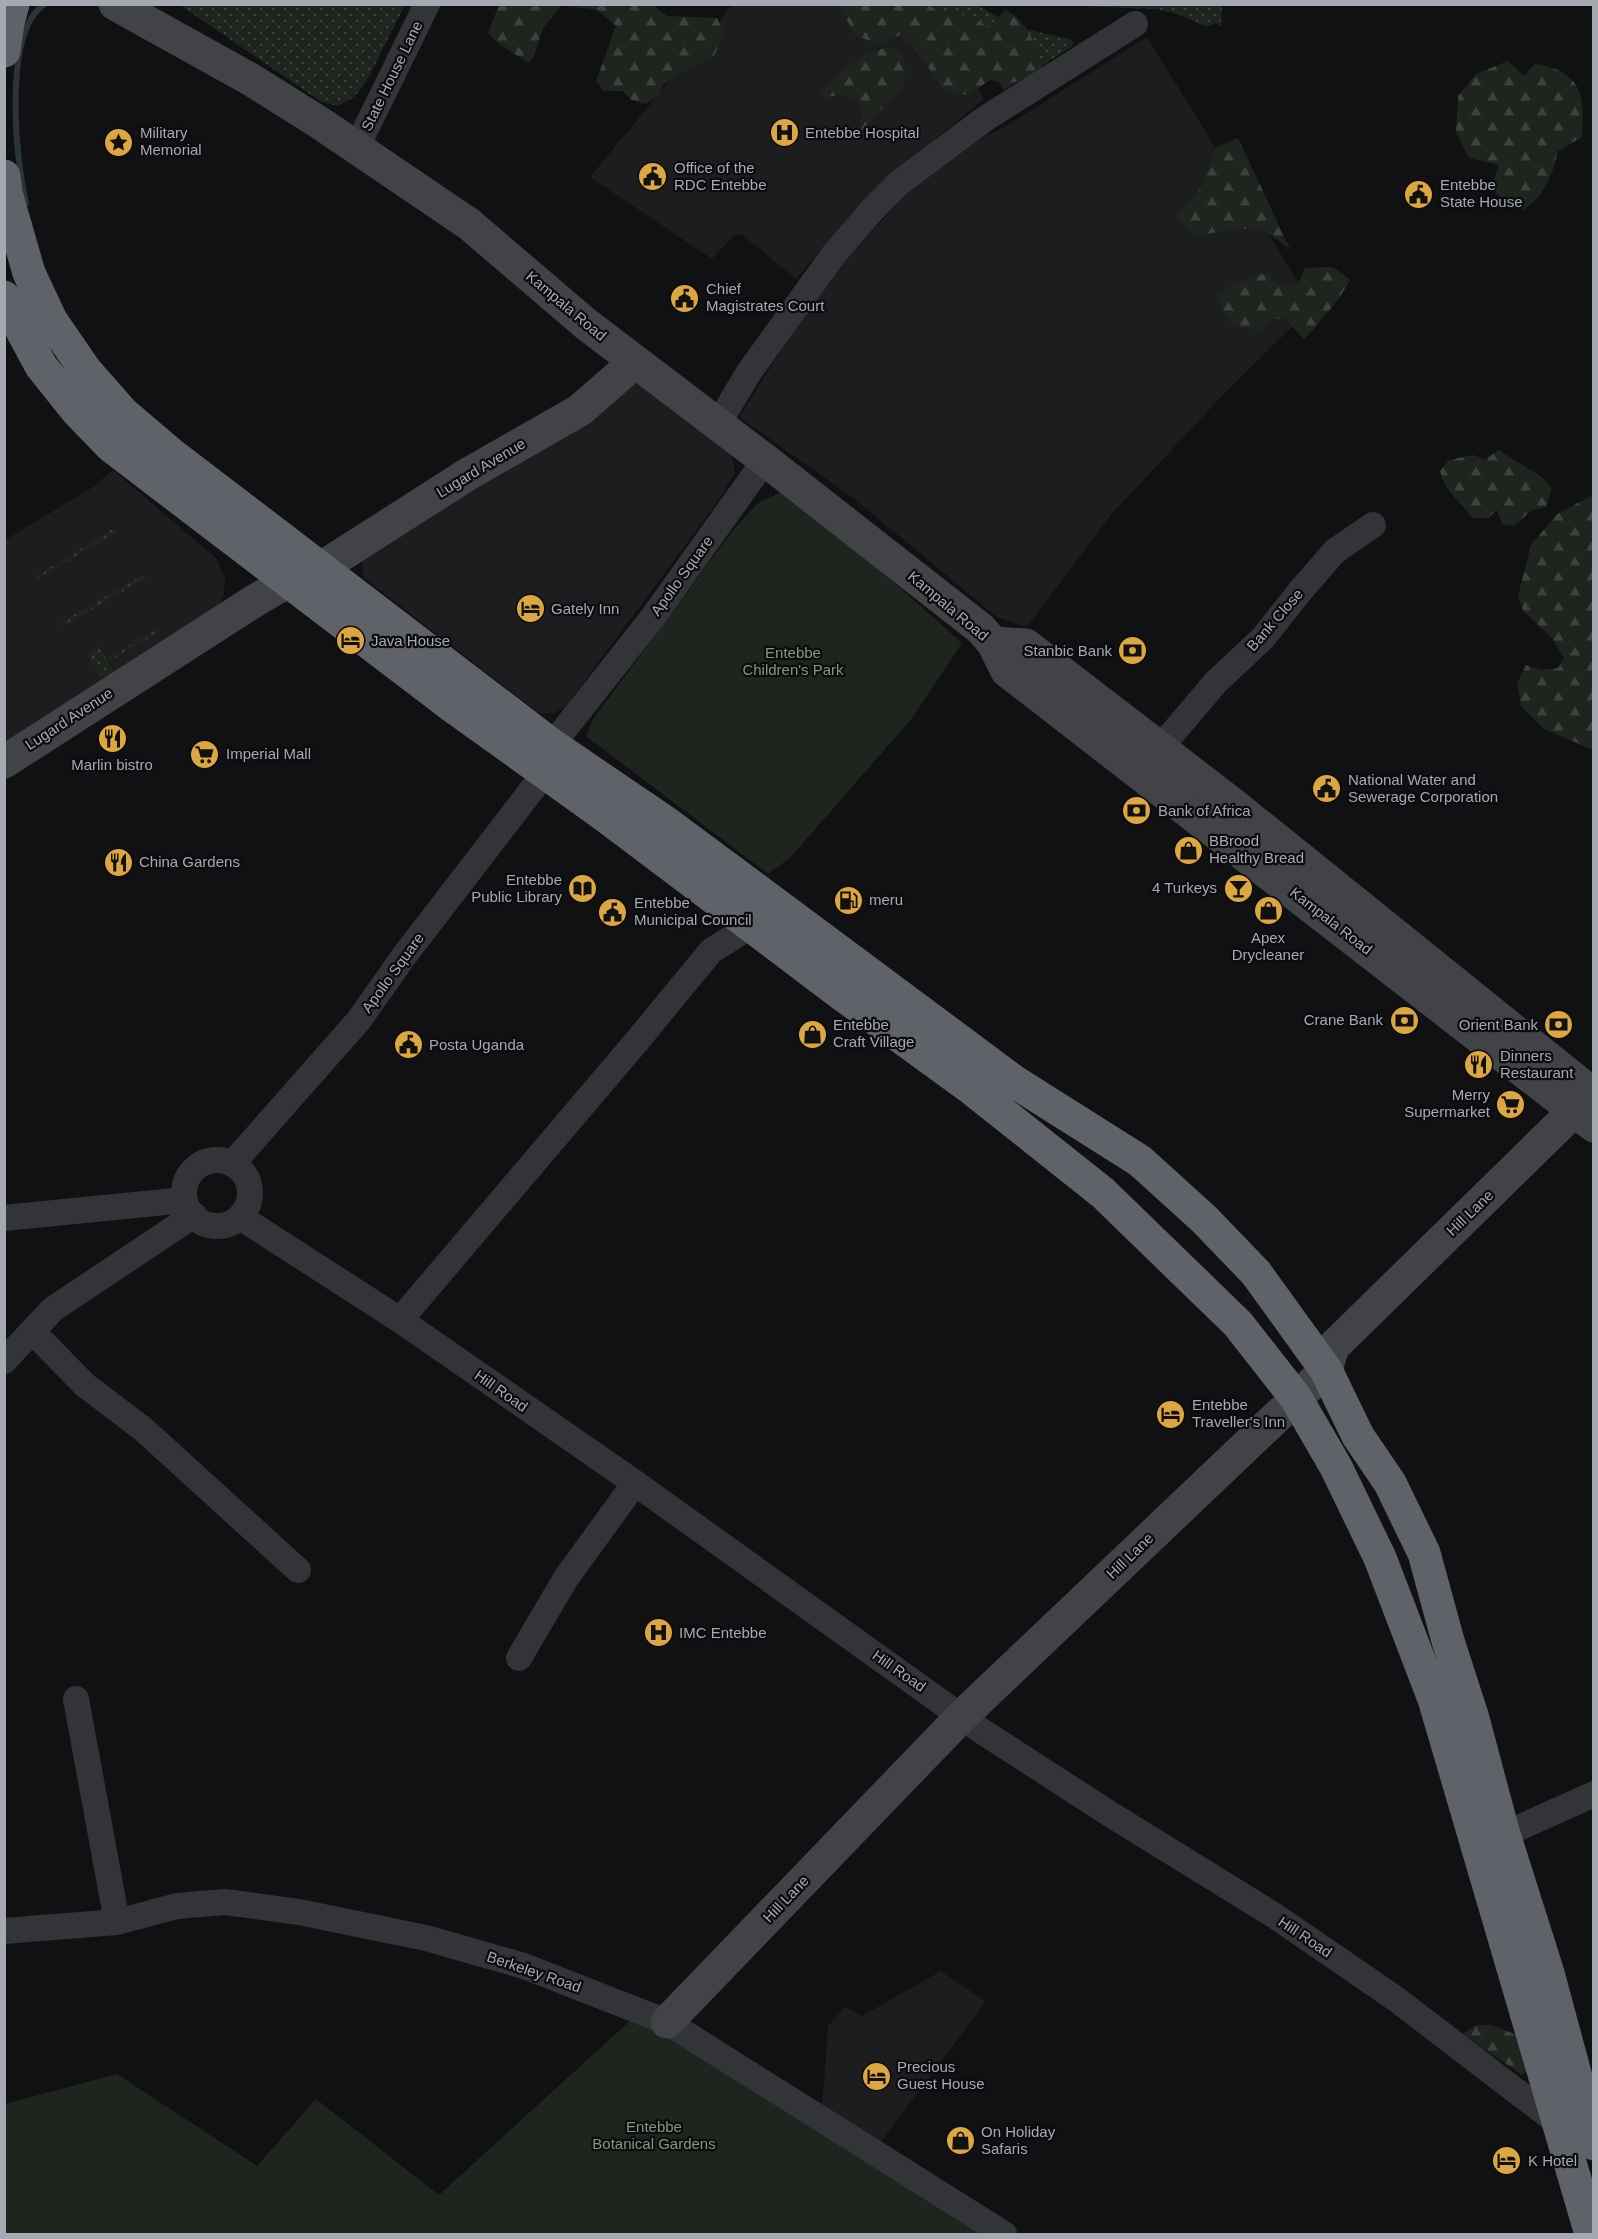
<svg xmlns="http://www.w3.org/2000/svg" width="1598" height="2239" viewBox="0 0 1598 2239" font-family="Arial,sans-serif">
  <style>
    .built { fill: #1d1d1f }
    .grass { fill: url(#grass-dots) }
    .forest { fill: url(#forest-firs) }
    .park { fill: #1e251f }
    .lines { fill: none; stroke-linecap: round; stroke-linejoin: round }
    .stream { stroke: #2c343a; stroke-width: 6 }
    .street { stroke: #333437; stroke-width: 26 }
    .secondary { stroke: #414347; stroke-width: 33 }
    .highway { stroke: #5f6268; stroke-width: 33 }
    .labels { text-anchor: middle; stroke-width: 4.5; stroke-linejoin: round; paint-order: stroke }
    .street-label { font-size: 15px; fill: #a4a9b2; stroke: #0c0c0e }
    .poi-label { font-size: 15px; fill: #a4a9b2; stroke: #0c0c0e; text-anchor: start }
    .park-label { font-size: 15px; fill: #7d9b7f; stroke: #0c0c0e }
  </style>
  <defs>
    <pattern id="grass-dots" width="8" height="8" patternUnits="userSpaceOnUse" patternTransform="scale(1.5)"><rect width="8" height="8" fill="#1e251f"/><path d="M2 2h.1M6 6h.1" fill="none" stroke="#3c423d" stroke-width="1.8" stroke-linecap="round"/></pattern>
    <pattern id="forest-firs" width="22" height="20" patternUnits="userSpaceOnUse" patternTransform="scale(1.5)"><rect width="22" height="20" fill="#1e251f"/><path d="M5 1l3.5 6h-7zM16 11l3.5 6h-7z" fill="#3c423d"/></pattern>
  </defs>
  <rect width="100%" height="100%" fill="#111113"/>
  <path class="built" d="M 732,5 L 888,5 L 974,82 L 984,99 L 885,181 L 862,203 L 796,279 L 741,234 L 734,236 L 712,259 L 590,177 Z
    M 1147,37 L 1313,306 L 1220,398 L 1110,516 L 1027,627 L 997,617 L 853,498 L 739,417 L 805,312 L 842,264 L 906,194 L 926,177 L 985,136 L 1005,127 Z
    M 637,383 L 728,446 L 732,456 L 735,472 L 719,500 L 566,706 L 555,713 L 540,714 L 363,577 L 362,562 L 369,554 L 624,386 Z
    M 113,470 L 216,558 L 225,577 L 224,594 L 217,615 L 5,745 L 5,540 L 93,487 Z
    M 941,1971 L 986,2002 L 880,2143 L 822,2108 L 828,2026 L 845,2007 L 862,2016 Z"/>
  <path class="grass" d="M 180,5 L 405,4 L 405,5 L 366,82 L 354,97 L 338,106 L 320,101 Z
    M 888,5 L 978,5 L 1002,20 L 1029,30 L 1069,39 L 1074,42 L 1071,47 L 1004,90 L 991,71 Z
    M 1054,5 L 1222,5 L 1221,27 L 1215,23 L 1210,26 L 1202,25 L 1178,14 L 1157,9 Z
    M 115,528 L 117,532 L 36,580 L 34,579 L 34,577 Z
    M 144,574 L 146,574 L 146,578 L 64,626 L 60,625 L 60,623 Z
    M 157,629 L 159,632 L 108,662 L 116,678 L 104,682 L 88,656 L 89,652 L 98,645 L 106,659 Z"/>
  <path class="forest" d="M 653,5 L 667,16 L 717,18 L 724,34 L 714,56 L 680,73 L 663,85 L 658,96 L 646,104 L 632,100 L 622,91 L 604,91 L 596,81 L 616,26 L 597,10 L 562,5 L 543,28 L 534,56 L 529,63 L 500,45 L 488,33 L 499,5 Z
    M 841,5 L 929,5 L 937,12 L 971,16 L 989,28 L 1005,10 C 1026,18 1036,46 1043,67 C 1030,84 1010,84 990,80 L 968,95 L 945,92 L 914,46 L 900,35 L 879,44 L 855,35 L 843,13 Z
    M 890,47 L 900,51 L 905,67 L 904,85 L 860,132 L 859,130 L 863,110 L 857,99 L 843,95 L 824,97 L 821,93 L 833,79 L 866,53 Z
    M 1508,61 L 1524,76 L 1535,64 C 1582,71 1585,95 1582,137 L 1558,151 C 1552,176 1545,195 1523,210 L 1500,200 L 1492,184 L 1499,165 L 1469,158 L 1456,132 L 1458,96 L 1476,74 Z
    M 1238,138 L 1290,249 L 1262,229 L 1239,229 L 1193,236 L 1175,217 L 1203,185 L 1215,148 Z
    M 1333,267 L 1350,280 L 1338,300 L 1304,340 L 1285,318 L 1272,319 L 1262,330 L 1234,326 L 1224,313 L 1216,296 L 1236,282 L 1266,273 L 1280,286 L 1298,284 L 1305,268 Z
    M 1499,450 L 1543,478 L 1552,488 L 1546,507 L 1532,510 L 1514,526 L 1502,524 L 1497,510 L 1488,518 L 1473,518 C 1461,504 1444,490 1440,471 L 1449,460 L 1473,455 L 1487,460 L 1488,457 Z
    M 1593,495 L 1593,750 L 1544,729 L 1521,706 L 1517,684 L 1526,665 L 1541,670 L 1558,668 L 1564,658 L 1551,637 L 1524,612 L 1518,596 L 1531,545 L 1557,514 Z
    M 1476,2025 L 1491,2025 L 1525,2038 L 1533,2066 L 1522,2075 L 1463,2034 Z"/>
  <path class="park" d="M 779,493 L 794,496 L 807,505 L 962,643 L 912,718 L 790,858 L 768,874 L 586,736 L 593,719 L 734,529 L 757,504 Z
    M 643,2009 L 985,2234 L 5,2234 L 5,2104 L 117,2074 L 257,2166 L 316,2099 L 439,2195 Z"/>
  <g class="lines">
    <path class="stream" d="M 26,203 C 16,160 2,31 45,4"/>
    <path class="street" d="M 357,147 L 427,4
      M 718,424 L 749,372 L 834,254 L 874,208 L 899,183 L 986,118 L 1135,24
      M 552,745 L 653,617 L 765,460
      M 1159,749 L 1216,682 L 1263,638 L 1301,590 L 1335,551 L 1373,525
      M184 1193a33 33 0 1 1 66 0a33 33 0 1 1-66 0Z
      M 232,1164 L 359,1020 L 404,956 L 544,774
      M 240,1217 L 400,1320 L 635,1483 L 980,1730 L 1110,1814 L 1275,1916 L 1396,1999 L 1558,2123
      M 4,1218 L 185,1200
      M 400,1320 L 637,1041 L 711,951 L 752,925
      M 33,1332 L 85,1385 L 143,1429 L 298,1570
      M 4,1361 L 53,1309 L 194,1215
      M 519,1658 L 566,1578 L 635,1483
      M 76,1699 L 117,1922
      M 1503,1831 L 1512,1831 L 1594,1794
      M 4,1931 L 117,1922 L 177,1906 L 225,1902 L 299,1912 L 426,1938 L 524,1966 L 667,2022 L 1004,2234"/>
    <path class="secondary" d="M 115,4 L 250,79 L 320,123 L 469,224 L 586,324 L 765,460 L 981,629 L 993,643 L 1007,671 L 1594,1126
      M 993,643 L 1026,645 L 1234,805 L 1594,1095
      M 4,762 L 256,600 L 287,582 L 321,568 L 468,474 L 580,410 L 635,362
      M 667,2022 L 962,1716 L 1326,1370 L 1333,1347 L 1575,1110 L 1594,1090"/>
    <path class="highway" d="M 4,51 L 8,23 L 13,4
      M 4,176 L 6,193 L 29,273 L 51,320 L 86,371 L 122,412 L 170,453 L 552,745 L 668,824 L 1015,1082 L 1140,1161 L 1204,1219 L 1256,1273 L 1326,1370 L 1358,1436 L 1390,1483 L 1424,1553 L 1448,1641 L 1472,1715 L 1503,1831 L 1548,1973 L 1594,2144
      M 4,297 L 41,366 L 77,411 L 112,447 L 448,703 L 604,815 L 840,993 L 972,1089 L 1103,1193 L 1238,1324 L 1296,1398 L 1336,1467 L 1380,1558 L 1434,1699 L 1591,2234"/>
  </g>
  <defs>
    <symbol id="hospital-disc" viewBox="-11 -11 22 22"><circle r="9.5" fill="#dca640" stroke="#0c0c0e"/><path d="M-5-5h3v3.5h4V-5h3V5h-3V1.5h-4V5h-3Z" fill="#111"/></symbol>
    <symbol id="sight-disc" viewBox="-11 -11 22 22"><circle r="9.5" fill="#dca640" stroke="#0c0c0e"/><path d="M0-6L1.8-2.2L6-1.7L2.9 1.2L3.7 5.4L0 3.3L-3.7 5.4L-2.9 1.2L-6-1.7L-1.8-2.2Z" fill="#111"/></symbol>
    <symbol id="civic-disc" viewBox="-11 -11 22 22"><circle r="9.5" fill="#dca640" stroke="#0c0c0e"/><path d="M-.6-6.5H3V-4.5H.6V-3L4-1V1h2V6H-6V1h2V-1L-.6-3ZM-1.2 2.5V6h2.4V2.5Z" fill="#111"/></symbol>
    <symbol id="hotel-disc" viewBox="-11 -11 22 22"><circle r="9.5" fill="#dca640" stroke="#0c0c0e"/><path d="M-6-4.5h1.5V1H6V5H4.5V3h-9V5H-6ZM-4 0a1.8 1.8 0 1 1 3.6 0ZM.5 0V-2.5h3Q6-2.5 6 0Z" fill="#111"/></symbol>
    <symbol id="bank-disc" viewBox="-11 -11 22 22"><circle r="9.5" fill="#dca640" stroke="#0c0c0e"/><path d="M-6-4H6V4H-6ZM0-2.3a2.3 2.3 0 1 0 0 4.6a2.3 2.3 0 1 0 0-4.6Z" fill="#111"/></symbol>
    <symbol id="restaurant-disc" viewBox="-11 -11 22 22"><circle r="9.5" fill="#dca640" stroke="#0c0c0e"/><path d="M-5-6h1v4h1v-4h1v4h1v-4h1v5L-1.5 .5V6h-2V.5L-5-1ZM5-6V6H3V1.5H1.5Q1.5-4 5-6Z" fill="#111"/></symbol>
    <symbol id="supermarket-disc" viewBox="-11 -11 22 22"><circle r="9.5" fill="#dca640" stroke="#0c0c0e"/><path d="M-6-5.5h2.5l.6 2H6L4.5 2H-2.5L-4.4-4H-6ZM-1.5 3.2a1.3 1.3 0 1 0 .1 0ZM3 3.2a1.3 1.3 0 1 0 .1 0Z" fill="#111"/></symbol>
    <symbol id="shop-disc" viewBox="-11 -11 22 22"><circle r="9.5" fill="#dca640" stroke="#0c0c0e"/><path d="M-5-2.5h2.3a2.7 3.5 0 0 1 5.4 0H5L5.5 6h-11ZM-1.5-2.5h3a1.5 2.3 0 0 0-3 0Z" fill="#111"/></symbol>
    <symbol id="bar-disc" viewBox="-11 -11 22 22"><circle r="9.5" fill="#dca640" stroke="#0c0c0e"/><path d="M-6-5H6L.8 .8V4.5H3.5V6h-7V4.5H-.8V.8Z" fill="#111"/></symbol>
    <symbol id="library-disc" viewBox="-11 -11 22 22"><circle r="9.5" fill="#dca640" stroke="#0c0c0e"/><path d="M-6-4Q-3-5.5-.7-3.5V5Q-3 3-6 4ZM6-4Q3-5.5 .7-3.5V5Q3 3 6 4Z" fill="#111"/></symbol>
    <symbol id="fuel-disc" viewBox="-11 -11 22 22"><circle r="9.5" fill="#dca640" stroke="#0c0c0e"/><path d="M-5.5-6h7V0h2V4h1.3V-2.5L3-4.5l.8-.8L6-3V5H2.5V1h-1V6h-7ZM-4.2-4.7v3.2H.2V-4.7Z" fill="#111"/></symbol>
  </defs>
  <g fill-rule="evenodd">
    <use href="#hospital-disc" x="768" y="116" width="33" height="33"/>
    <use href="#sight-disc" x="102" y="126" width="33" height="33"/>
    <use href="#civic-disc" x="636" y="160" width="33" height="33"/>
    <use href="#civic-disc" x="1402" y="178" width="33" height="33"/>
    <use href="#civic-disc" x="668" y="282" width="33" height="33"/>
    <use href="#hotel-disc" x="514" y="592" width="33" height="33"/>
    <use href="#hotel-disc" x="334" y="624" width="33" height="33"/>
    <use href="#bank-disc" x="1116" y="634" width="33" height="33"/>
    <use href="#restaurant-disc" x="96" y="722" width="33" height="33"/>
    <use href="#supermarket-disc" x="188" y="738" width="33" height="33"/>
    <use href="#civic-disc" x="1310" y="772" width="33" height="33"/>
    <use href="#bank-disc" x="1120" y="794" width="33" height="33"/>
    <use href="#shop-disc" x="1172" y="834" width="33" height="33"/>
    <use href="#restaurant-disc" x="102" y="846" width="33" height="33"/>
    <use href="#bar-disc" x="1222" y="872" width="33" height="33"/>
    <use href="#library-disc" x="566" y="872" width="33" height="33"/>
    <use href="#fuel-disc" x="832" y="884" width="33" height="33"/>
    <use href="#shop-disc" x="1252" y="894" width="33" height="33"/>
    <use href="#civic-disc" x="596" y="896" width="33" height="33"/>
    <use href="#bank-disc" x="1388" y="1004" width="33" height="33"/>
    <use href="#bank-disc" x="1542" y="1008" width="33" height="33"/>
    <use href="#shop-disc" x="796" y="1018" width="33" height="33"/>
    <use href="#civic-disc" x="392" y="1028" width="33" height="33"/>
    <use href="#restaurant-disc" x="1462" y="1048" width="33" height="33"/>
    <use href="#supermarket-disc" x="1494" y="1088" width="33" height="33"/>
    <use href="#hotel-disc" x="1154" y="1398" width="33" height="33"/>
    <use href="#hospital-disc" x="642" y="1616" width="33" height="33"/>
    <use href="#hotel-disc" x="860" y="2060" width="33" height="33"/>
    <use href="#shop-disc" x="944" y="2124" width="33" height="33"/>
    <use href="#hotel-disc" x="1490" y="2144" width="33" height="33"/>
  </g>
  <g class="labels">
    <g class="street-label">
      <text transform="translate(392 76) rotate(-64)" y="5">State House Lane</text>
      <text transform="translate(566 306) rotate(40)" y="5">Kampala Road</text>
      <text transform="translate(481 468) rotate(-31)" y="5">Lugard Avenue</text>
      <text transform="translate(682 576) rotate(-54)" y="5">Apollo Square</text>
      <text transform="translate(948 606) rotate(40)" y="5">Kampala Road</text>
      <text transform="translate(1275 620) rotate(-49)" y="5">Bank Close</text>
      <text transform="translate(69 719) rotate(-33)" y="5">Lugard Avenue</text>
      <text transform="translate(1331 921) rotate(38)" y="5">Kampala Road</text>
      <text transform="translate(393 973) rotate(-54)" y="5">Apollo Square</text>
      <text transform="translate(1470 1213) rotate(-44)" y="5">Hill Lane</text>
      <text transform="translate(501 1391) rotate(35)" y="5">Hill Road</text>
      <text transform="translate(1130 1556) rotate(-44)" y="5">Hill Lane</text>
      <text transform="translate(899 1671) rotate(35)" y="5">Hill Road</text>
      <text transform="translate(786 1899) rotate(-46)" y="5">Hill Lane</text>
      <text transform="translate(1305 1937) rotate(34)" y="5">Hill Road</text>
      <text transform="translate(534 1972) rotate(19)" y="5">Berkeley Road</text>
    </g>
    <g class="poi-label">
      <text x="140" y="138">Military<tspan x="140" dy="17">Memorial</tspan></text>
      <text x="805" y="138">Entebbe Hospital</text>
      <text x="674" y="173">Office of the<tspan x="674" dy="17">RDC Entebbe</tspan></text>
      <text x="1440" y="190">Entebbe<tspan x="1440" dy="17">State House</tspan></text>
      <text x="706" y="294">Chief<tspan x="706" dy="17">Magistrates Court</tspan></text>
      <text x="551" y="614">Gately Inn</text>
      <text x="371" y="646">Java House</text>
      <text x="1112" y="656" text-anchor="end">Stanbic Bank</text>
      <text x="226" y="759">Imperial Mall</text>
      <text x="112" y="770" text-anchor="middle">Marlin bistro</text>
      <text x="1348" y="785">National Water and<tspan x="1348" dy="17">Sewerage Corporation</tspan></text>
      <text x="1158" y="816">Bank of Africa</text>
      <text x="1209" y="846">BBrood<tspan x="1209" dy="17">Healthy Bread</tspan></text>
      <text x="139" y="867">China Gardens</text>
      <text x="562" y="885" text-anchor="end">Entebbe<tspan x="562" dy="17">Public Library</tspan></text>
      <text x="1217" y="893" text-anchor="end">4 Turkeys</text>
      <text x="869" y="905">meru</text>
      <text x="634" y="908">Entebbe<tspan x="634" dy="17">Municipal Council</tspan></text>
      <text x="1268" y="943" text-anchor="middle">Apex<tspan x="1268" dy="17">Drycleaner</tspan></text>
      <text x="1383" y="1025" text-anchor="end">Crane Bank</text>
      <text x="833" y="1030">Entebbe<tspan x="833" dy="17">Craft Village</tspan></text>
      <text x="1538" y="1030" text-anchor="end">Orient Bank</text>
      <text x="429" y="1050">Posta Uganda</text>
      <text x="1500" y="1061">Dinners<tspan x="1500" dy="17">Restaurant</tspan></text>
      <text x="1490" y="1100" text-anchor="end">Merry<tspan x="1490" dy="17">Supermarket</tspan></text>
      <text x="1192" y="1410">Entebbe<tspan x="1192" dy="17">Traveller's Inn</tspan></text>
      <text x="679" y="1638">IMC Entebbe</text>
      <text x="897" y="2072">Precious<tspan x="897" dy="17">Guest House</tspan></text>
      <text x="981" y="2137">On Holiday<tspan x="981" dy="17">Safaris</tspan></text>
      <text x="1528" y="2166">K Hotel</text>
    </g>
    <g class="park-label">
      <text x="793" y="658">Entebbe<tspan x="793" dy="17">Children's Park</tspan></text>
      <text x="654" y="2132">Entebbe<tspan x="654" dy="17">Botanical Gardens</tspan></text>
    </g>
  </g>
  <rect width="1598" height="2239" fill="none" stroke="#a4a9b2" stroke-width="12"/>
</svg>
